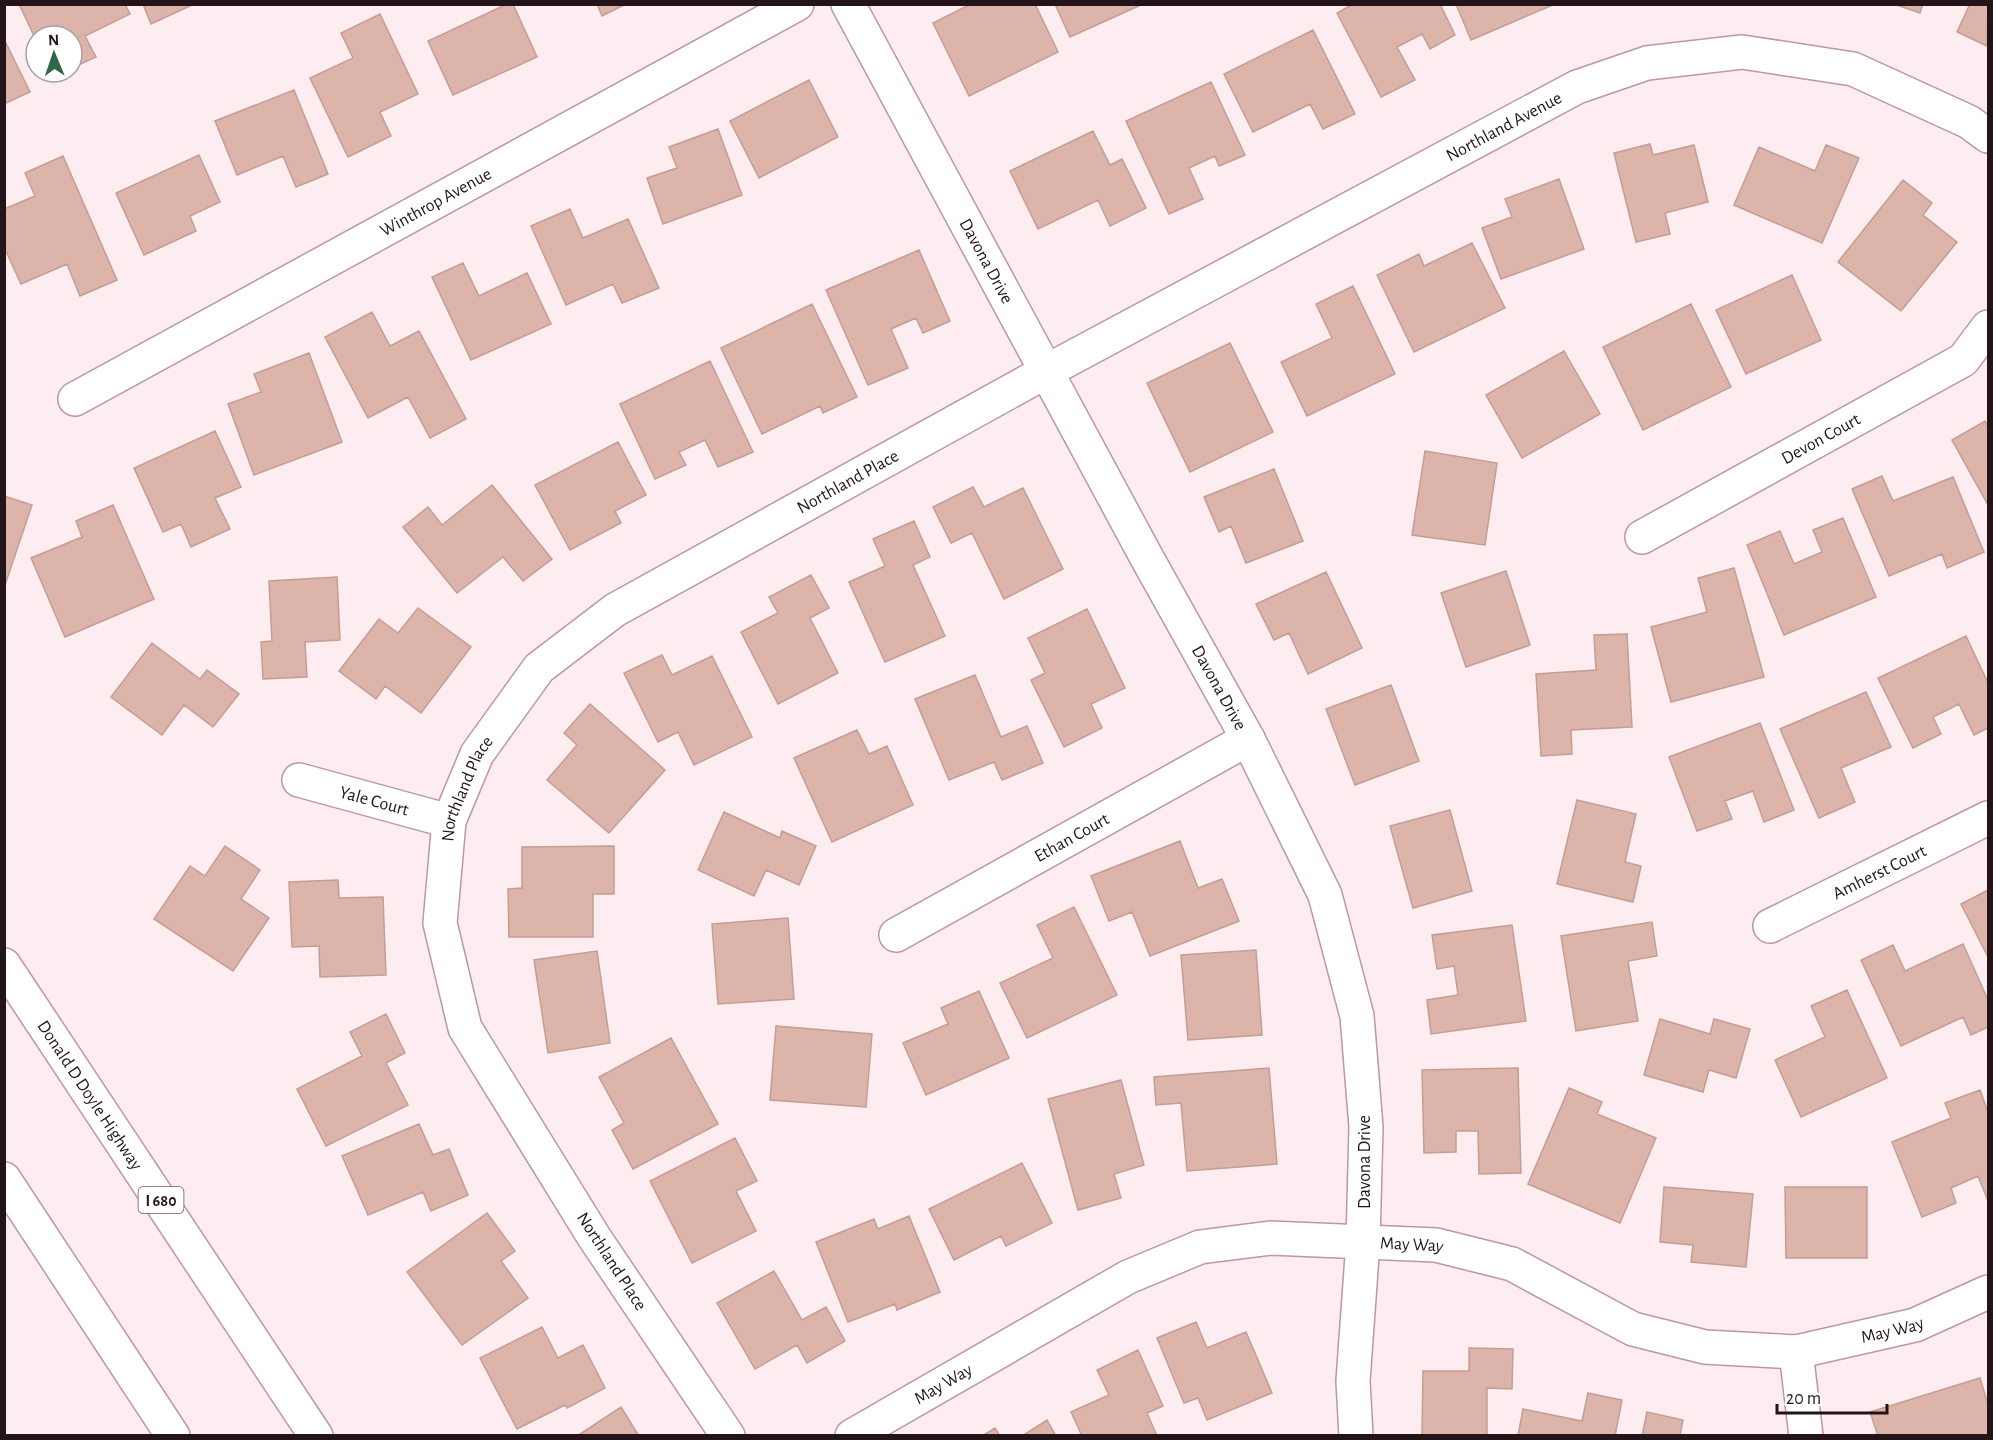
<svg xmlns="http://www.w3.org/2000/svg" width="1993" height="1440" viewBox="0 0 1993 1440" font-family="'Alegreya Sans',sans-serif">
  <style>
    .building { fill: #dcb4aa; stroke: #c49d94; stroke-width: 1.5 }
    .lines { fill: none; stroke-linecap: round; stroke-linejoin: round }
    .minor-casing { stroke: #be97a0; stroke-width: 36 }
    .highway-casing { stroke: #be97a0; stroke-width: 36 }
    .minor { stroke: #fff; stroke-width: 33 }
    .highway { stroke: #fff; stroke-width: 33 }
    .labels { text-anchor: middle; stroke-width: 4.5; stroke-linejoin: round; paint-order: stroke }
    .shield { fill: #fff; stroke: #645a5d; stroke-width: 1.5 }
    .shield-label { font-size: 16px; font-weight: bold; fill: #221418 }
    .street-label { font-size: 18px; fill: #221418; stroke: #fff }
  </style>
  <rect width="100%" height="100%" fill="#fdecf0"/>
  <path class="building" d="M 19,4 L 125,4 L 130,14 L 85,36 L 96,57 L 72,68 L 72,36 L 36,36 L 36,40 Z
    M 143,4 L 194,4 L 151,24 Z
    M 507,4 L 513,4 L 537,57 L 453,95 L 428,41 Z
    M 597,4 L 626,4 L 602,16 Z
    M 971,4 L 1035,4 L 1058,52 L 969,96 L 933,23 Z
    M 1055,4 L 1143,4 L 1070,37 Z
    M 1353,4 L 1440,4 L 1455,35 L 1430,49 L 1422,34 L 1397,47 L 1415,80 L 1381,97 L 1337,13 Z
    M 1456,4 L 1555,4 L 1471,40 Z
    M 1894,4 L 1923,4 L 1920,13 Z
    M 1970,4 L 1988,4 L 1987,46 L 1957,32 Z
    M 380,14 L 418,94 L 380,112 L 391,136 L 348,157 L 310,78 L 353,58 L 341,33 Z
    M 1313,30 L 1355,114 L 1323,129 L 1310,104 L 1253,132 L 1224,74 Z
    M 4,39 L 30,92 L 4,104 Z
    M 809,80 L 838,137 L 759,178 L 730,121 Z
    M 1211,82 L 1245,155 L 1219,166 L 1215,156 L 1189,168 L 1203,199 L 1169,214 L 1126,121 Z
    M 294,90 L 328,174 L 296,187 L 283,156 L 237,175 L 215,121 Z
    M 718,129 L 742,195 L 663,224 L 647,178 L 677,168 L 669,147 Z
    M 1093,131 L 1110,165 L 1122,159 L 1146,208 L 1110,226 L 1098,200 L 1038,229 L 1010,171 Z
    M 1650,144 L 1653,155 L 1694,145 L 1708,202 L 1665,213 L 1670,234 L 1636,242 L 1614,153 Z
    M 1826,145 L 1859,158 L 1822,243 L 1734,205 L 1759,147 L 1815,171 Z
    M 199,155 L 220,202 L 190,216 L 196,231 L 144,255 L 116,193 Z
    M 63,156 L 117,280 L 80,296 L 67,264 L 21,284 L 4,247 L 4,209 L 35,196 L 25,173 Z
    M 1559,179 L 1584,249 L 1501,279 L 1482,228 L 1512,217 L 1505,199 Z
    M 1903,180 L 1932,203 L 1923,215 L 1957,242 L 1901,311 L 1838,262 Z
    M 570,209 L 583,238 L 628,219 L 659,288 L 622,303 L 613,284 L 566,305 L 531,226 Z
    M 1472,243 L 1505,308 L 1414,352 L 1377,275 L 1419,254 L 1424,266 Z
    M 919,250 L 950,321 L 923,333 L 916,318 L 891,329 L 908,368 L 868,385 L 826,290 Z
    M 463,263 L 479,296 L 527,273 L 551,324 L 471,360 L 432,277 Z
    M 1792,275 L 1821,340 L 1746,374 L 1716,310 Z
    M 1353,286 L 1395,374 L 1307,416 L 1281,362 L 1332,338 L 1316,304 Z
    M 812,304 L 857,397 L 823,413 L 820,406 L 762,434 L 721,348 Z
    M 1691,304 L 1731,387 L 1643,430 L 1603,347 Z
    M 372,312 L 390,346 L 419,331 L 466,419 L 430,438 L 408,397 L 368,418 L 325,337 Z
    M 1230,343 L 1273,432 L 1190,472 L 1147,383 Z
    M 1564,351 L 1600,414 L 1522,458 L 1486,395 Z
    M 309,353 L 342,442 L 254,475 L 228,404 L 261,392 L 254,374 Z
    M 710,361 L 753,452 L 718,467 L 705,440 L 679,452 L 686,465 L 655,479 L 620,404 Z
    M 1985,421 L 1988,427 L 1988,505 L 1952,440 Z
    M 215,431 L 241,487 L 215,498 L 230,529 L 191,547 L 181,524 L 163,532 L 134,468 Z
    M 618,442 L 646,495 L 615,511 L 621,523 L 570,550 L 535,485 Z
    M 1425,451 L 1497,463 L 1485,545 L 1412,535 Z
    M 1274,469 L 1303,541 L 1246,563 L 1231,526 L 1219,532 L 1204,497 Z
    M 1882,476 L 1893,501 L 1953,477 L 1984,552 L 1947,568 L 1942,554 L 1889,576 L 1852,489 Z
    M 492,485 L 552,559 L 523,581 L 503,557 L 457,593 L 403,527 L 428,507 L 442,525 Z
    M 973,487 L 984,507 L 1023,488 L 1063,569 L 1004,599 L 972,533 L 951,543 L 933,507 Z
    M 4,496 L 32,505 L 5,585 L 4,585 Z
    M 113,505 L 154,599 L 65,637 L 31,558 L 82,537 L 76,521 Z
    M 1843,518 L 1876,597 L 1784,635 L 1747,545 L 1780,531 L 1794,564 L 1822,552 L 1813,530 Z
    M 914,521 L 930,557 L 913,565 L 945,636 L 885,662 L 849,582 L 885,566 L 873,539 Z
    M 1734,568 L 1764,677 L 1671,702 L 1651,627 L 1707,612 L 1698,578 Z
    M 1506,571 L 1530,645 L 1466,667 L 1441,593 Z
    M 1326,572 L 1362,648 L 1308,674 L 1289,633 L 1274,640 L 1256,604 Z
    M 811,575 L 829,608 L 810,618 L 838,673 L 778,704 L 741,632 L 778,613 L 769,597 Z
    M 337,577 L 340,640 L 305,642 L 307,677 L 263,679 L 261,642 L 272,641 L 269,581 Z
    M 418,608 L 471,647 L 421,713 L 385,686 L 376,699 L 339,671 L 379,619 L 398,633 Z
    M 1087,609 L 1125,688 L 1091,704 L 1102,728 L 1064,747 L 1031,680 L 1045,673 L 1028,638 Z
    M 1627,634 L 1632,727 L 1571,730 L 1572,754 L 1541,756 L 1536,674 L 1596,670 L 1594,635 Z
    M 1966,636 L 1988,683 L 1988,728 L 1974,735 L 1959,704 L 1933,717 L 1941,734 L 1913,748 L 1878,678 Z
    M 152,643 L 200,679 L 207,670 L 239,694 L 213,727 L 184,705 L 162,735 L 111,697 Z
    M 662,655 L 672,675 L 712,656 L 752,737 L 694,765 L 678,732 L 658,742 L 624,673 Z
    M 975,675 L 1001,737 L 1027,726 L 1043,763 L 1002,780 L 994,762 L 949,780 L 915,699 Z
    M 1391,685 L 1419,761 L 1355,785 L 1326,709 Z
    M 1866,692 L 1891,747 L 1841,768 L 1855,802 L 1819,818 L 1780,729 Z
    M 590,704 L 665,770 L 609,833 L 547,780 L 577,745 L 564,733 Z
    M 1760,723 L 1794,810 L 1764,822 L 1753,791 L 1725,801 L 1732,819 L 1697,831 L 1669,757 Z
    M 857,730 L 869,754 L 887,746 L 913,805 L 832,842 L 794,758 Z
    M 1577,800 L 1636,814 L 1625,862 L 1641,866 L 1633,902 L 1557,884 Z
    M 1450,810 L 1472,891 L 1413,908 L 1390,826 Z
    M 724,812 L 780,838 L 782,831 L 816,846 L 799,885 L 766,870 L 754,896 L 698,870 Z
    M 1180,841 L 1198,888 L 1222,879 L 1239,921 L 1150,956 L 1132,912 L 1109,921 L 1091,876 Z
    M 225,846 L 260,870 L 241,899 L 269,918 L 233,971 L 154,919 L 190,866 L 205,876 Z
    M 614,846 L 614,894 L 593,894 L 593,937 L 509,937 L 508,889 L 522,888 L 522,847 Z
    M 338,880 L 339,898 L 383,897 L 386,975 L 320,977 L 319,946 L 292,947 L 289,882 Z
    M 1988,890 L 1988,957 L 1961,904 Z
    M 1074,907 L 1117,995 L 1027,1038 L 1000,983 L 1053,958 L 1037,925 Z
    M 788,918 L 794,999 L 718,1004 L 712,924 Z
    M 1652,922 L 1657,956 L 1628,961 L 1638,1021 L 1576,1031 L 1561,936 Z
    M 1512,925 L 1526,1021 L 1431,1034 L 1427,1000 L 1458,995 L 1454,966 L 1437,969 L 1432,935 Z
    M 1963,944 L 1988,1000 L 1988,1027 L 1971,1035 L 1963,1017 L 1901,1046 L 1861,960 L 1893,945 L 1905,971 Z
    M 1256,950 L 1262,1035 L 1188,1040 L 1181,955 Z
    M 597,951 L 610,1043 L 548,1053 L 534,960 Z
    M 1847,990 L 1887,1078 L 1801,1117 L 1775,1060 L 1825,1037 L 1811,1006 Z
    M 979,991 L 1009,1058 L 926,1095 L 903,1043 L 948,1024 L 941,1008 Z
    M 386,1014 L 405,1053 L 386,1063 L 408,1105 L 326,1146 L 297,1089 L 362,1056 L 350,1032 Z
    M 1660,1019 L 1710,1034 L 1714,1019 L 1750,1029 L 1736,1078 L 1709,1070 L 1703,1092 L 1644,1075 Z
    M 776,1026 L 872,1034 L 866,1107 L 770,1100 Z
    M 671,1038 L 718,1124 L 633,1169 L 612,1130 L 624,1123 L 599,1077 Z
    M 1269,1068 L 1277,1164 L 1187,1171 L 1181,1103 L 1156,1105 L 1154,1077 Z
    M 1518,1068 L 1521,1173 L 1479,1174 L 1478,1131 L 1456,1131 L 1456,1152 L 1424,1153 L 1422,1070 Z
    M 1121,1080 L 1144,1165 L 1114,1174 L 1121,1198 L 1078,1210 L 1048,1099 Z
    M 1569,1088 L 1602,1102 L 1597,1114 L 1656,1138 L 1620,1223 L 1528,1184 Z
    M 1980,1090 L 1988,1112 L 1988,1201 L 1978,1176 L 1951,1188 L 1956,1203 L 1922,1217 L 1892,1142 L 1951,1118 L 1945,1103 Z
    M 419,1124 L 433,1155 L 449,1149 L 468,1195 L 431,1211 L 423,1192 L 368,1215 L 342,1156 Z
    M 735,1138 L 757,1181 L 736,1191 L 756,1231 L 692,1263 L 650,1181 Z
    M 1022,1163 L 1052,1223 L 1006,1246 L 1001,1236 L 954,1260 L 929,1209 Z
    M 1664,1187 L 1753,1194 L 1746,1267 L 1691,1262 L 1693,1245 L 1660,1242 Z
    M 1785,1187 L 1867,1187 L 1867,1258 L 1786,1258 Z
    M 487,1213 L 515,1251 L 501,1261 L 528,1298 L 462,1345 L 407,1272 Z
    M 909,1216 L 940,1292 L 897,1310 L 895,1304 L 848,1322 L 816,1242 L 874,1219 L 878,1229 Z
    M 774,1271 L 802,1320 L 826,1307 L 845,1341 L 807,1363 L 797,1345 L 755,1369 L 717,1303 Z
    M 1196,1322 L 1207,1348 L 1246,1332 L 1272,1393 L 1207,1420 L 1198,1398 L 1184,1403 L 1157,1338 Z
    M 542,1327 L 558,1358 L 583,1345 L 605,1388 L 567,1408 L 565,1405 L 517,1429 L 480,1358 Z
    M 1469,1348 L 1513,1349 L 1512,1389 L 1487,1388 L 1487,1436 L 1422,1436 L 1423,1371 L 1469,1371 Z
    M 1138,1350 L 1163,1406 L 1147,1413 L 1157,1436 L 1082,1436 L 1071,1412 L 1109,1395 L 1097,1370 Z
    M 1980,1378 L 1988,1404 L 1988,1436 L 1878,1436 L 1870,1412 Z
    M 1588,1393 L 1622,1400 L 1615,1436 L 1518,1436 L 1523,1409 L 1582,1421 Z
    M 621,1407 L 639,1436 L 577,1436 Z
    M 1647,1412 L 1683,1420 L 1680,1436 L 1642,1436 Z
    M 1047,1420 L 1056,1436 L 1022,1436 Z
    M 995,1428 L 1000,1436 L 982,1436 Z"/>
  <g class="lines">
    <defs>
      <g id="minor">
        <path id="s1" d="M 848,4 L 1147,558 L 1248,739 L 1325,895 L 1357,1016 L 1366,1127 L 1363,1242 L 1353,1381 L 1356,1436"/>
        <path id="s2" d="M 75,399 L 797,4"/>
        <path id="s3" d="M 1642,537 L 1963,360 L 1988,327"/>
        <path id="s4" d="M 299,780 L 449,821"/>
        <path id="s5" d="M 1770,926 L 1988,818"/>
        <path id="s6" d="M 896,935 L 1248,739"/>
        <path d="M 1796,1352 L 1806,1436"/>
        <path id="s7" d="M 728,1436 L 594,1237 L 465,1028 L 440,923 L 449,821 L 477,754 L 539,668 L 615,610 L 1047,371 L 1577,87 L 1647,63 L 1742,52 L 1853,69 L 1969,122 L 1988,136"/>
        <path id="s8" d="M 852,1436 L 1128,1277 L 1200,1247 L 1270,1238 L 1436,1245 L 1512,1264 L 1633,1329 L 1705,1347 L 1796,1352 L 1915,1325 L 1988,1292"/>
      </g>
      <g id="highway">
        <path id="s9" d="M 4,965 L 316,1436"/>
        <path d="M 4,1179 L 173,1436"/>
      </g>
    </defs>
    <use href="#minor" class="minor-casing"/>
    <use href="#highway" class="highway-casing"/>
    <use href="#minor" class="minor"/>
    <use href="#highway" class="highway"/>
  </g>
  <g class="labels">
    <rect class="shield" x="138.5" y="1187" width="45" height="26" rx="4.5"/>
    <g class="shield-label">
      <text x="161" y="1206">I 680</text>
    </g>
    <g class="street-label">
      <text dy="6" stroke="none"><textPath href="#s7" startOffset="1982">Northland Avenue</textPath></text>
      <text dy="6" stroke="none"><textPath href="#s2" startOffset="411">Winthrop Avenue</textPath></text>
      <text dy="6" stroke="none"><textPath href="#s1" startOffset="292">Davona Drive</textPath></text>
      <text dy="6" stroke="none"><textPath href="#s3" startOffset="204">Devon Court</textPath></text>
      <text dy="6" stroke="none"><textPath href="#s7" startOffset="1236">Northland Place</textPath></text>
      <text dy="6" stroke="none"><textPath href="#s1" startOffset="778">Davona Drive</textPath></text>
      <text dy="6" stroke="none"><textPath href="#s7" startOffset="732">Northland Place</textPath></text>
      <text dy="6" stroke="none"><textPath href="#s4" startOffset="78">Yale Court</textPath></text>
      <text dy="6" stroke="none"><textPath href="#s6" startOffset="201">Ethan Court</textPath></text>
      <text dy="6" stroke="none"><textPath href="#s5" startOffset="122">Amherst Court</textPath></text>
      <text dy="6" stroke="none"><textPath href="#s9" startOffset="156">Donald D Doyle Highway</textPath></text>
      <text transform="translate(1364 1162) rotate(-90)" y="6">Davona Drive</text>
      <text dy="6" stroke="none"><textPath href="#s8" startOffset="609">May Way</textPath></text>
      <text transform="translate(612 1261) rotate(57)" y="6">Northland Place</text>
      <text dy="6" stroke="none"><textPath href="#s8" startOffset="1113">May Way</textPath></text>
      <text dy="6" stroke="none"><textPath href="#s8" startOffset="105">May Way</textPath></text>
    </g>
  </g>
  <rect width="1993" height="1440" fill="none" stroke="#221418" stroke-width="12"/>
  <g transform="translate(54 54) rotate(358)"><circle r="28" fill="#ffffff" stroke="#a7a1a3" stroke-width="1.5"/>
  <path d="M0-4.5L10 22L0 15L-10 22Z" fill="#30664c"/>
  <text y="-9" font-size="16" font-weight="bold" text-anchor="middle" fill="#221418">N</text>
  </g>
  <path d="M1777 1404v9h110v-9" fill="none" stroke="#221418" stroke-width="3"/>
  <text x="1786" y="1404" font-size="18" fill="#221418" stroke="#ffffff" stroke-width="4.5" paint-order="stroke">20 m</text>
</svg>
